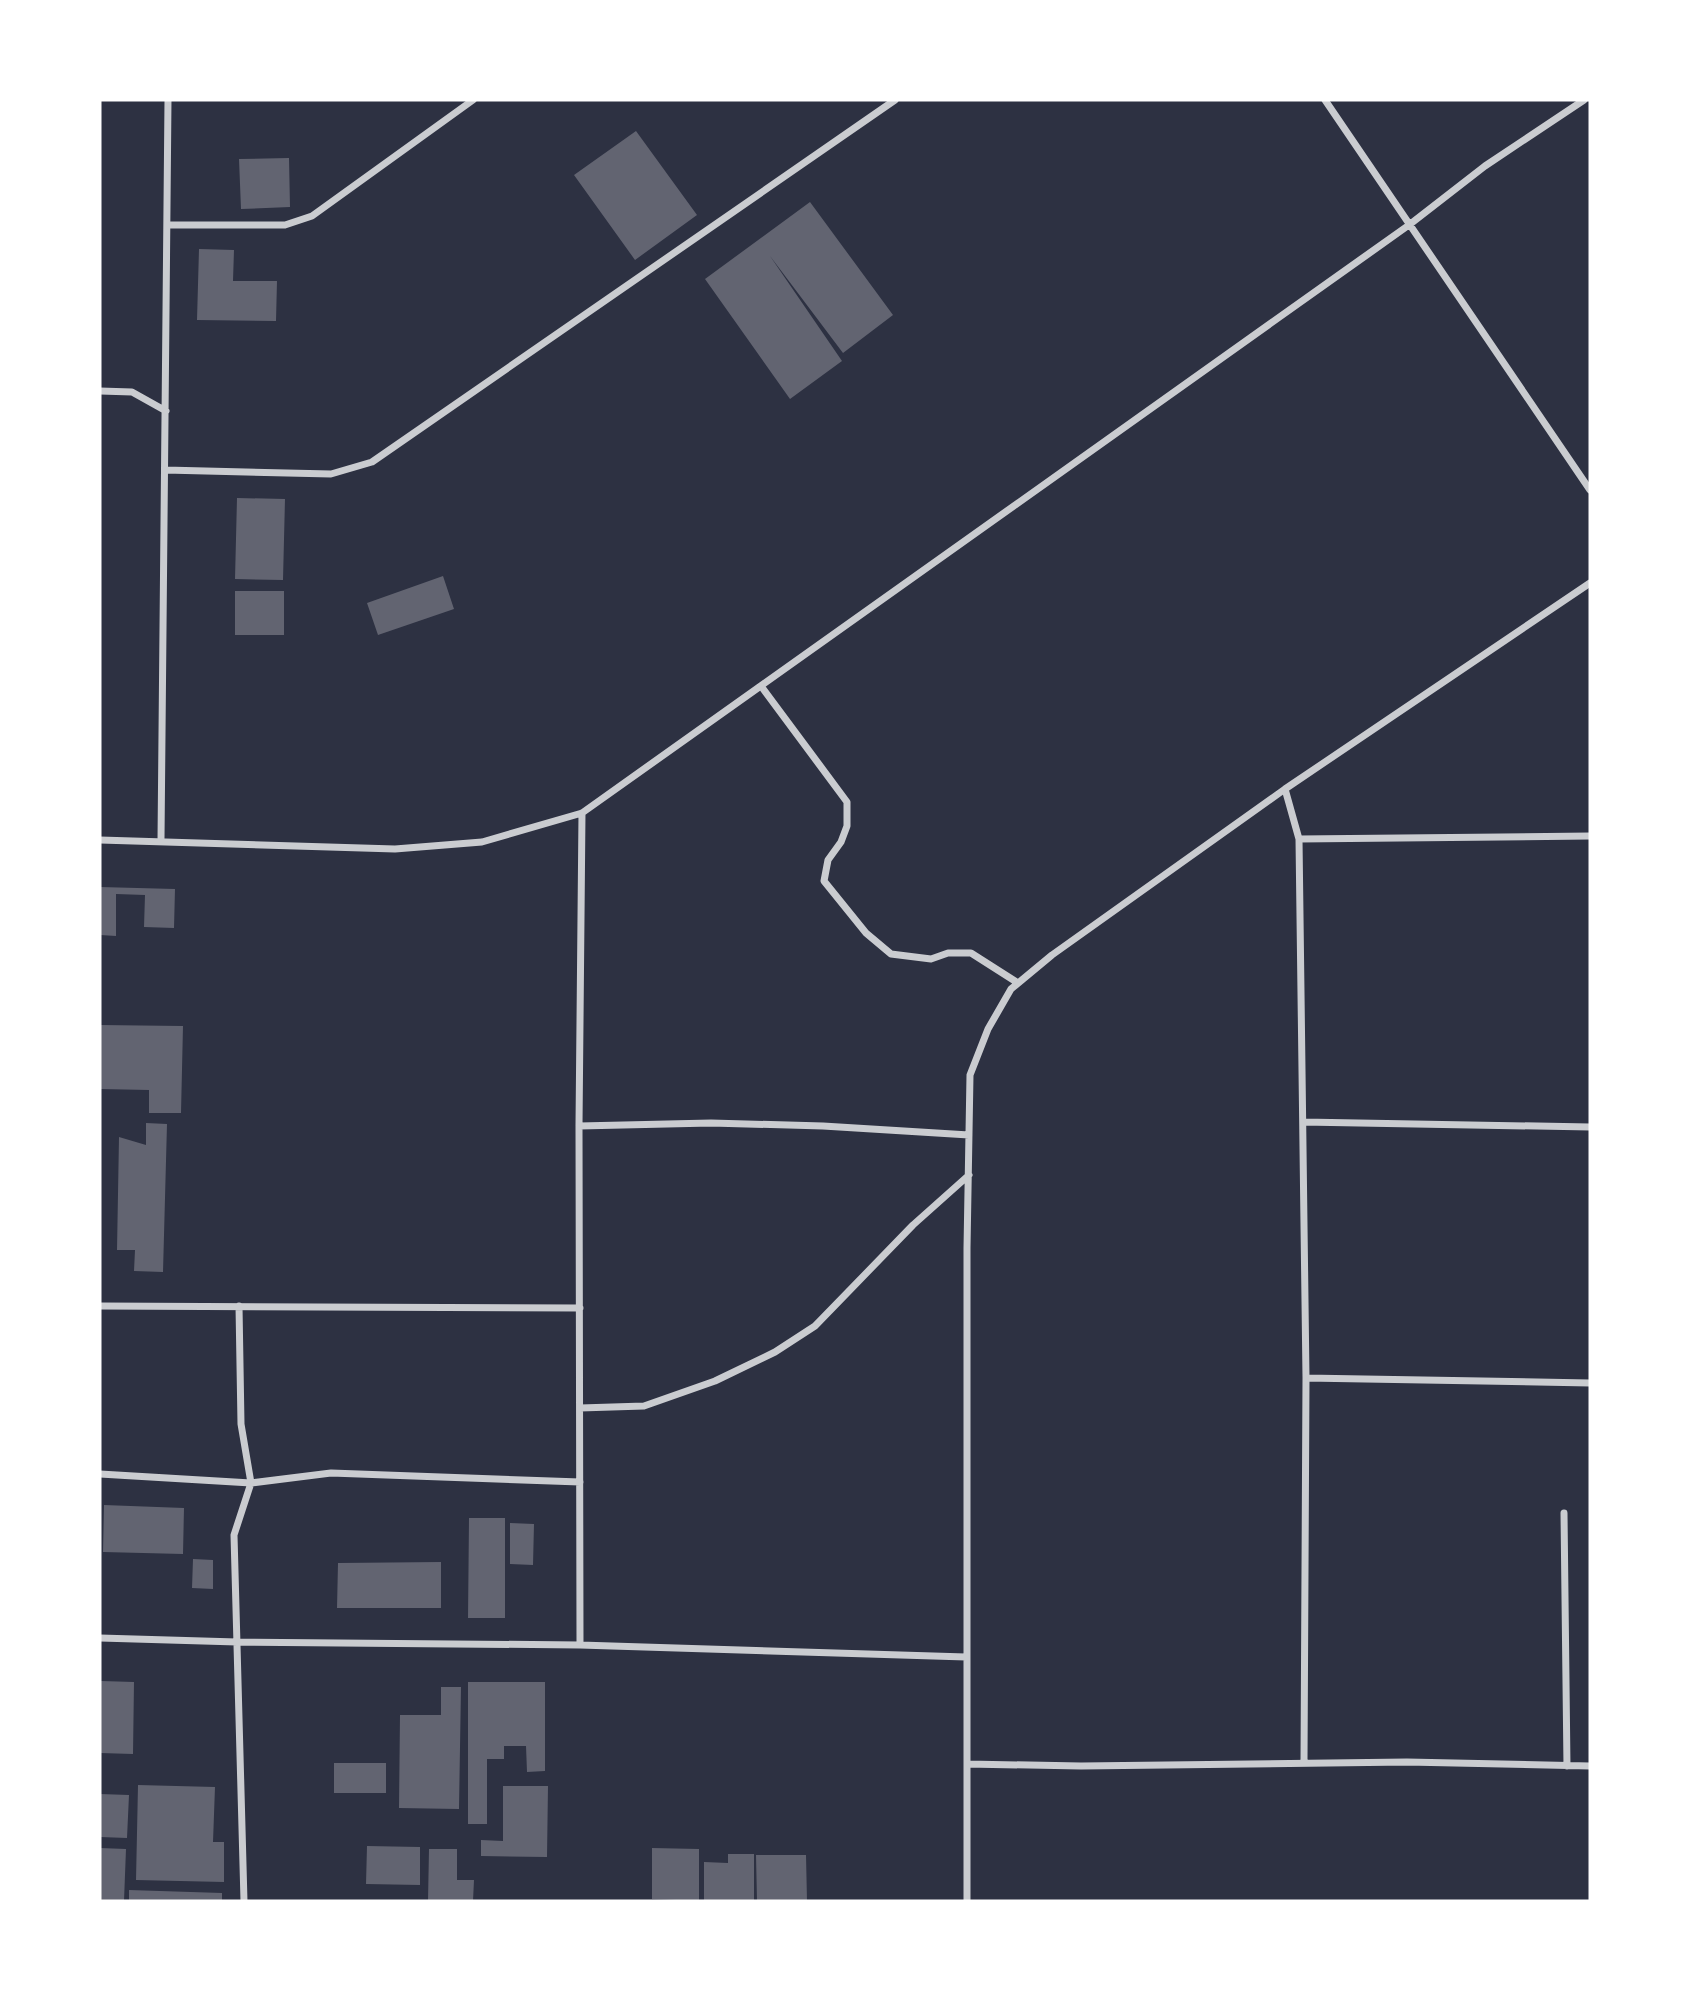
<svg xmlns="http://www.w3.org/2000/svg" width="1690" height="2001" viewBox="0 0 1690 2001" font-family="'PT Sans',sans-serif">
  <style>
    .building { fill: #626471 }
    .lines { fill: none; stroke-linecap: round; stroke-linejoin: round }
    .minor { stroke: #caccd0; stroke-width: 7 }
  </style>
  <rect width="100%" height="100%" fill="#2d3142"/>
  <path class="building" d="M 636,131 L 697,215 L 635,260 L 574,175 Z
    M 289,158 L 290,207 L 241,209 L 239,159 Z
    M 810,202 L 893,315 L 843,353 L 770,256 L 842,361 L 790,399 L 705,279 Z
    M 199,249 L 234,250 L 233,281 L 277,281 L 276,321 L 197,320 Z
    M 237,498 L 285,499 L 283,580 L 235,579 Z
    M 443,576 L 454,609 L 378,635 L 367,603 Z
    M 235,591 L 284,591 L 284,635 L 235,635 Z
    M 100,887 L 175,889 L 174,928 L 144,927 L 145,895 L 116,894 L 116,936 L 100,935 Z
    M 100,1025 L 183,1026 L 181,1113 L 149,1113 L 149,1090 L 100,1089 Z
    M 146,1123 L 167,1124 L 163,1272 L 134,1271 L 135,1250 L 117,1250 L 119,1137 L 146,1145 Z
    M 104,1505 L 184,1508 L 183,1554 L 103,1552 Z
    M 469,1518 L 505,1518 L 505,1618 L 468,1618 Z
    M 510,1523 L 534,1524 L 533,1565 L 510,1564 Z
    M 193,1559 L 213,1560 L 213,1589 L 192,1588 Z
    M 441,1562 L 441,1608 L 337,1608 L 338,1563 Z
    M 101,1681 L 134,1682 L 133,1754 L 100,1753 Z
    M 468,1682 L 545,1682 L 545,1771 L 527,1772 L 526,1746 L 504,1746 L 504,1759 L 487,1759 L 487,1824 L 468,1824 Z
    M 441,1687 L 461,1687 L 459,1809 L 399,1808 L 400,1715 L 441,1715 Z
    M 334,1763 L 386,1763 L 386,1793 L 334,1793 Z
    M 138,1785 L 215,1787 L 213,1842 L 224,1842 L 224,1882 L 136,1880 Z
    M 503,1786 L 548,1786 L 547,1857 L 481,1856 L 481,1840 L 503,1841 Z
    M 100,1794 L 129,1795 L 127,1838 L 100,1837 Z
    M 367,1846 L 420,1847 L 420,1885 L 366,1884 Z
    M 100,1848 L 126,1849 L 124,1901 L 100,1901 Z
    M 652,1848 L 699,1849 L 699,1901 L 652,1899 Z
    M 429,1849 L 457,1849 L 457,1880 L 474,1880 L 473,1901 L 428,1901 Z
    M 728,1854 L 754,1854 L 754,1901 L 704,1901 L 704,1862 L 728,1863 Z
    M 756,1855 L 806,1855 L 807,1901 L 757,1901 Z
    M 129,1890 L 222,1893 L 222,1901 L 129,1901 Z"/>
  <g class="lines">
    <path class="minor" d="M 1325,100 L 1590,490
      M 168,225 L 285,225 L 312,216 L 473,100
      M 100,391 L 132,392 L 166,411
      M 165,470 L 331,474 L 372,462 L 895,100
      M 761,686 L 847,802 L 847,826 L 841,842 L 828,860 L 824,881 L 866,933 L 891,954 L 931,959 L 948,953 L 971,953 L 1018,983
      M 1285,789 L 1299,839 L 1306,1378 L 1304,1763
      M 1299,839 L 1590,836
      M 100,840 L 395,849 L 482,842 L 582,813 L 1409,225 L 1485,166 L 1584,100
      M 161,840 L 168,100
      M 1303,1122 L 1590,1127
      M 579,1126 L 711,1123 L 823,1126 L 969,1135
      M 100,1306 L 580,1308
      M 239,1306 L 241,1424 L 251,1483 L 234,1535 L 244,1901
      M 1306,1378 L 1590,1383
      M 580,1408 L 644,1406 L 715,1381 L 775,1352 L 815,1326 L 913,1225 L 969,1175
      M 100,1474 L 251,1483 L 331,1473 L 580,1482
      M 1564,1513 L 1567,1766
      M 100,1638 L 237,1642 L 580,1645 L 966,1657
      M 580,1645 L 579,1126 L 582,813
      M 967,1764 L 1081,1766 L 1407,1762 L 1590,1766
      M 967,1901 L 967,1248 L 970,1075 L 988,1029 L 1011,989 L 1052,955 L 1285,789 L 1590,583"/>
  </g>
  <rect width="1690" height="2001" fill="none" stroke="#ffffff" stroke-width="203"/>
</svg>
